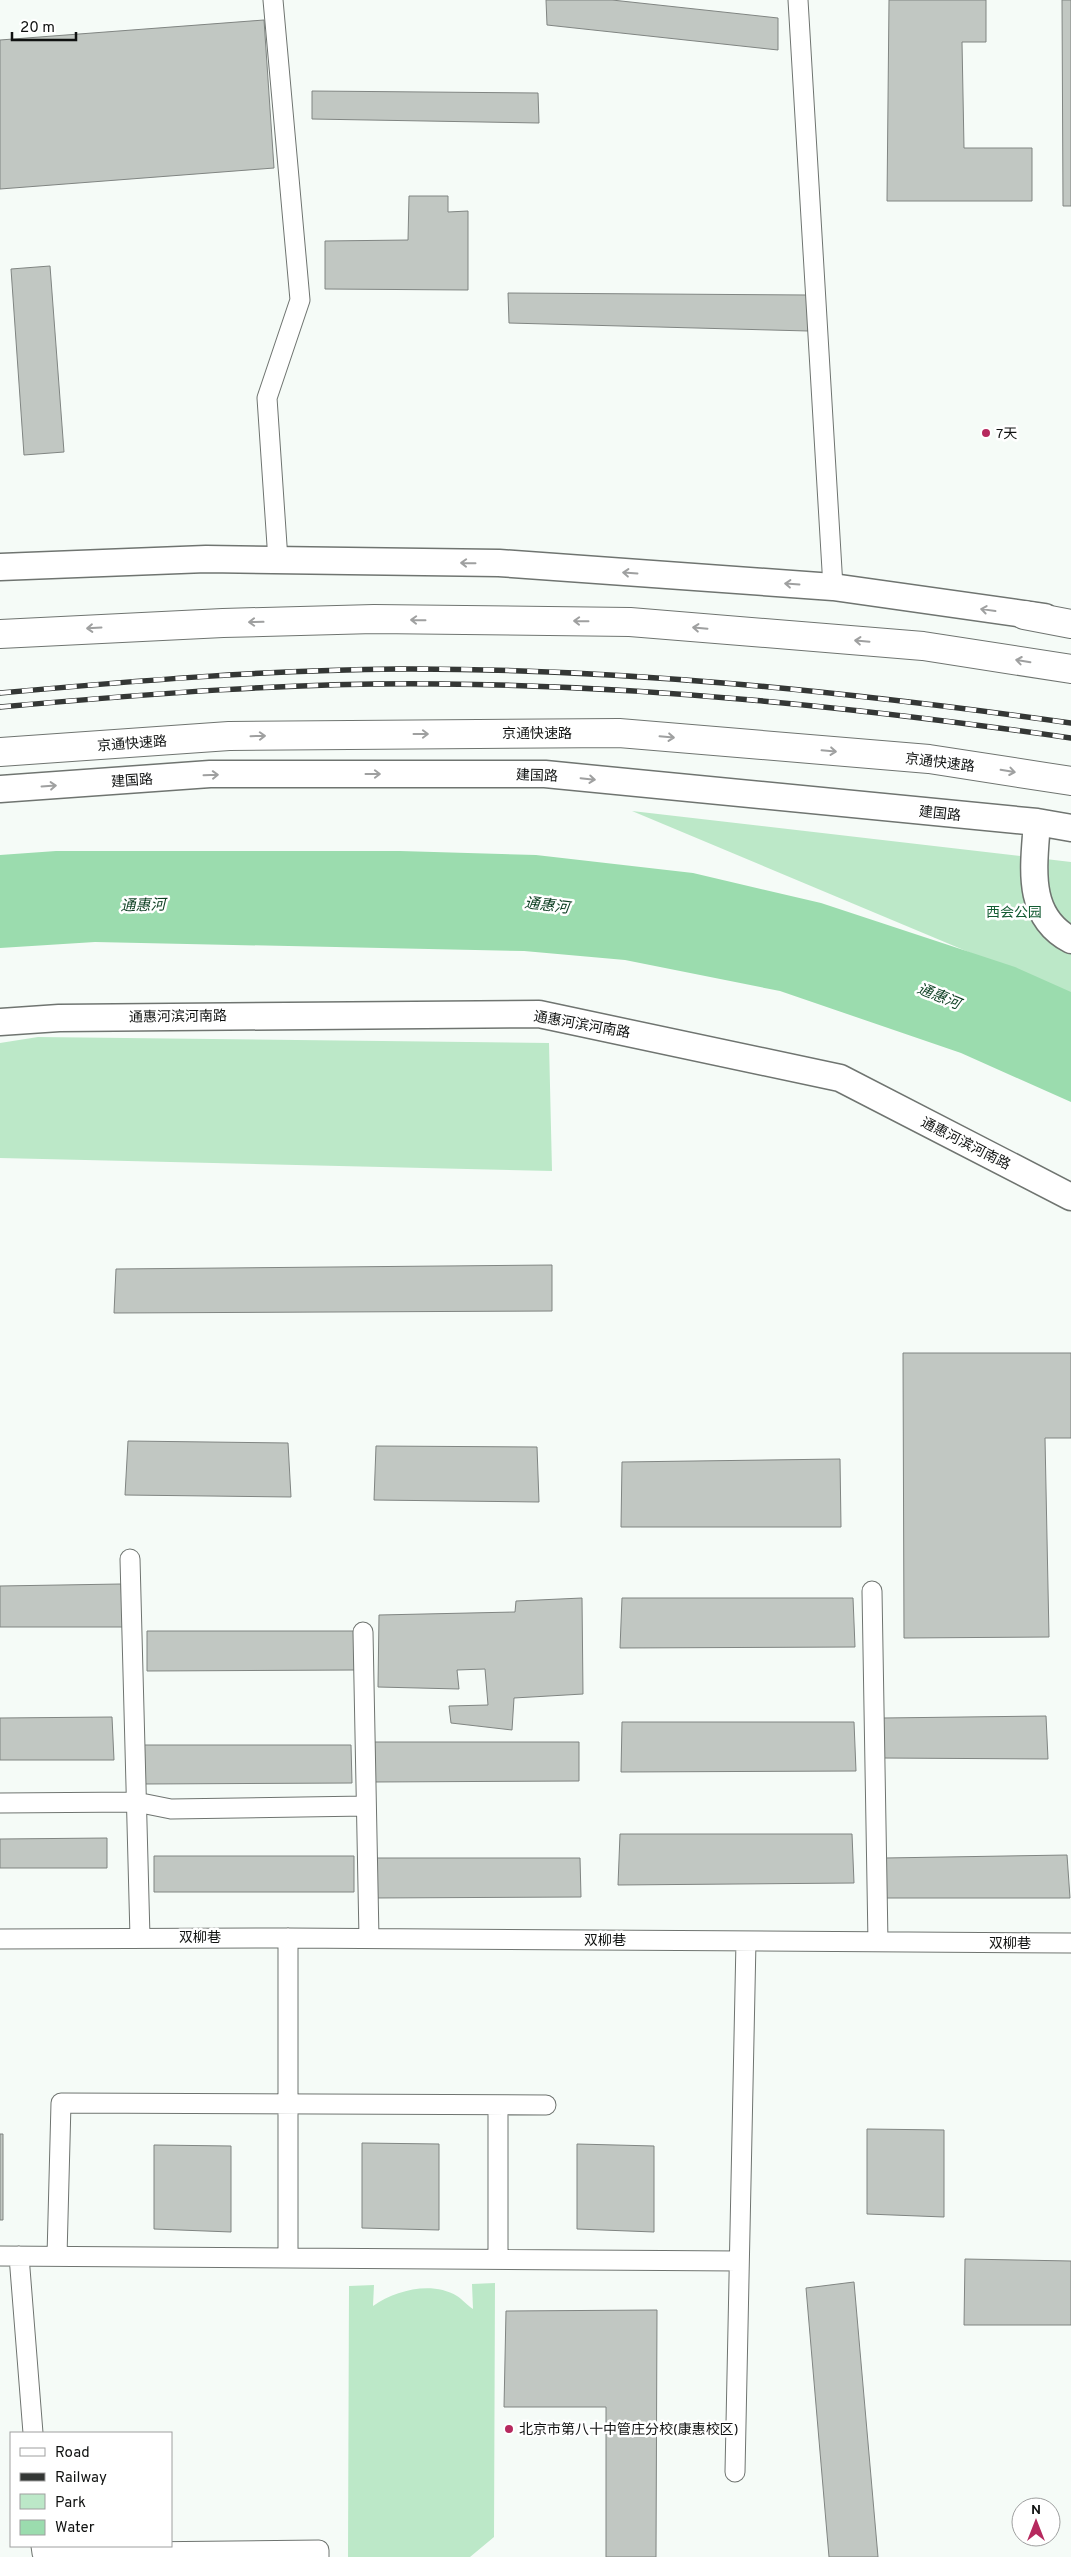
<svg xmlns="http://www.w3.org/2000/svg" width="1071" height="2557" viewBox="0 0 1071 2557" font-family="Overpass,'Noto Sans SC',sans-serif">
  <style>
    .green { fill: #bce8c8 }
    .water { fill: #9bdcae }
    .building { fill: #c1c7c2; stroke: #808582 }
    .lines { fill: none; stroke-linecap: round; stroke-linejoin: round }
    .street-casing { stroke: #6f7470; stroke-width: 21 }
    .secondary-casing { stroke: #6f7470; stroke-width: 29 }
    .highway-casing { stroke: #6f7470; stroke-width: 30 }
    .street { stroke: #fff; stroke-width: 19 }
    .secondary { stroke: #fff; stroke-width: 26 }
    .highway { stroke: #fff; stroke-width: 28 }
    .rail-casing { stroke: #343735; stroke-width: 5.5 }
    .rail { stroke: #fff; stroke-width: 4; stroke-dasharray: 11; stroke-linecap: butt }
    .oneway { stroke: #9fa0a0 }
    .poi-dot { fill: #b6295e; stroke: #fff; stroke-width: 2 }
    .labels { text-anchor: middle; stroke-width: 5; stroke-linejoin: round; paint-order: stroke }
    .poi-label { font-size: 14px; fill: #101211; stroke: #fff; text-anchor: start }
    .street-label { font-size: 14px; fill: #101211; stroke: #fff }
    .park-label { font-size: 14px; fill: #145c33; stroke: #fff }
    .water-label { font-size: 15px; font-style: italic; fill: #0c3e21; stroke: #fff }
  </style>
  <rect width="100%" height="100%" fill="#f5fbf7"/>
  <path class="green" d="M 632,811 L 1071,862 L 1071,995 Z
    M 38,1037 L 549,1043 L 552,1171 L 0,1158 L 0,1043 Z
    M 495,2283 L 494,2537 L 470,2557 L 348,2557 L 349,2286 L 374,2285 L 373,2306 C 396,2290 432,2281 457,2296 C 462,2299 467,2305 473,2309 L 472,2284 Z"/>
  <path class="water" d="M 56,851 L 400,851 L 536,855 L 693,873 L 821,903 L 1015,967 L 1071,992 L 1071,1102 L 961,1053 L 780,991 L 625,960 L 524,951 L 95,942 L 0,948 L 0,855 Z"/>
  <path class="building" d="M 546,0 L 612,0 L 778,18 L 778,50 L 547,25 Z
    M 889,0 L 986,0 L 986,42 L 962,42 L 964,148 L 1032,148 L 1032,201 L 887,201 Z
    M 1062,0 L 1071,0 L 1071,206 L 1063,206 Z
    M 264,20 L 274,168 L 0,189 L 0,40 Z
    M 312,91 L 538,93 L 539,123 L 312,119 Z
    M 409,196 L 448,196 L 448,212 L 468,211 L 468,290 L 325,289 L 325,241 L 408,240 Z
    M 50,266 L 64,452 L 24,455 L 11,269 Z
    M 508,293 L 807,295 L 808,331 L 509,323 Z
    M 552,1265 L 552,1311 L 114,1313 L 116,1269 Z
    M 903,1353 L 1071,1353 L 1071,1438 L 1045,1438 L 1049,1637 L 904,1638 Z
    M 128,1441 L 288,1443 L 291,1497 L 125,1495 Z
    M 376,1446 L 537,1447 L 539,1502 L 374,1500 Z
    M 840,1459 L 841,1527 L 621,1527 L 622,1462 Z
    M 121,1584 L 123,1627 L 0,1627 L 0,1586 Z
    M 582,1598 L 583,1694 L 514,1698 L 512,1730 L 451,1723 L 449,1706 L 488,1705 L 485,1669 L 457,1670 L 459,1689 L 378,1687 L 379,1615 L 515,1612 L 516,1601 Z
    M 622,1598 L 853,1598 L 855,1647 L 620,1648 Z
    M 147,1631 L 355,1631 L 355,1670 L 147,1671 Z
    M 1046,1716 L 1048,1759 L 882,1758 L 883,1718 Z
    M 112,1717 L 114,1760 L 0,1760 L 0,1718 Z
    M 622,1722 L 854,1722 L 856,1771 L 621,1772 Z
    M 372,1742 L 579,1742 L 579,1781 L 371,1782 Z
    M 144,1745 L 351,1745 L 352,1783 L 143,1784 Z
    M 620,1834 L 852,1834 L 854,1883 L 618,1885 Z
    M 107,1838 L 107,1868 L 0,1868 L 0,1839 Z
    M 1067,1855 L 1070,1898 L 885,1898 L 885,1858 Z
    M 154,1856 L 354,1856 L 354,1892 L 154,1892 Z
    M 373,1858 L 580,1858 L 581,1897 L 372,1898 Z
    M 867,2129 L 944,2130 L 944,2217 L 867,2214 Z
    M 0,2134 L 3,2134 L 3,2220 L 0,2220 Z
    M 362,2143 L 439,2144 L 439,2230 L 362,2228 Z
    M 577,2144 L 654,2146 L 654,2232 L 577,2229 Z
    M 154,2145 L 231,2146 L 231,2232 L 154,2229 Z
    M 965,2259 L 1071,2261 L 1071,2325 L 964,2325 Z
    M 854,2282 L 878,2557 L 829,2557 L 806,2288 Z
    M 657,2310 L 656,2557 L 606,2557 L 606,2407 L 504,2407 L 506,2311 Z"/>
  <g class="lines">
    <defs>
      <path id="street" d="M 273,0 L 300,300 L 267,398 L 278,560
        M 798,0 L 833,587
        M 130,1559 L 140,1937
        M 872,1591 L 878,1942
        M 363,1632 L 369,1938
        M 0,1803 L 136,1802 L 171,1809 L 366,1806
        M 288,1938 L 288,2257
        M 0,1939 L 288,1938 L 1071,1943
        M 498,2105 L 498,2258
        M 0,2256 L 739,2261
        M 19,2256 L 33,2433
        M 57,2256 L 61,2103 L 546,2105
        M 735,2472 L 746,1941
        M 41,2546 L 42,2553 L 319,2550 L 319,2557"/>
      <path id="secondary" d="M 0,567 L 206,559 L 499,563 L 833,587 L 1045,617
        M 0,789 L 210,774 L 545,774 L 1037,822 L 1071,828
        M 1037,822 C 1034,866 1025,916 1071,940
        M 0,1022 L 59,1018 L 539,1014 L 840,1078 L 1071,1197"/>
      <path id="highway" d="M 1024,615 L 1071,624
        M 0,634 L 223,623 L 374,619 L 630,622 L 923,646 L 1071,669
        M 0,752 L 229,736 L 619,733 L 929,759 L 1071,781"/>
    </defs>
    <use href="#street" class="street-casing"/>
    <use href="#secondary" class="secondary-casing"/>
    <use href="#highway" class="highway-casing"/>
    <use href="#street" class="street"/>
    <use href="#secondary" class="secondary"/>
    <use href="#highway" class="highway"/>
    <defs>
      <path id="rail" d="M 0,693 C 133,681 265,670 399,669 C 624,668 848,692 1071,723
        M 0,707 C 147,694 294,682 442,684 C 653,686 862,708 1071,738"/>
    </defs>
    <use href="#rail" class="rail-casing"/>
    <use href="#rail" class="rail"/>
  </g>
  <defs><path id="oneway-shaft" d="M-6 0H5M1.5-3L5.5 0L1.5 3" fill="none" stroke-width="1.6" stroke-linecap="round" stroke-linejoin="round" transform="scale(1.25)"/></defs>
  <g class="oneway">
    <use href="#oneway-shaft" transform="translate(468 563) rotate(-179)"/>
    <use href="#oneway-shaft" transform="translate(630 573) rotate(-176)"/>
    <use href="#oneway-shaft" transform="translate(792 584) rotate(-176)"/>
    <use href="#oneway-shaft" transform="translate(988 610) rotate(-172)"/>
    <use href="#oneway-shaft" transform="translate(418 620) rotate(-179)"/>
    <use href="#oneway-shaft" transform="translate(581 621) rotate(-179)"/>
    <use href="#oneway-shaft" transform="translate(256 622) rotate(179)"/>
    <use href="#oneway-shaft" transform="translate(94 628) rotate(177)"/>
    <use href="#oneway-shaft" transform="translate(700 628) rotate(-175)"/>
    <use href="#oneway-shaft" transform="translate(862 641) rotate(-175)"/>
    <use href="#oneway-shaft" transform="translate(1023 661) rotate(-171)"/>
    <use href="#oneway-shaft" transform="translate(421 734)"/>
    <use href="#oneway-shaft" transform="translate(258 736) rotate(-1)"/>
    <use href="#oneway-shaft" transform="translate(667 737) rotate(5)"/>
    <use href="#oneway-shaft" transform="translate(829 751) rotate(5)"/>
    <use href="#oneway-shaft" transform="translate(1008 771) rotate(9)"/>
    <use href="#oneway-shaft" transform="translate(373 774)"/>
    <use href="#oneway-shaft" transform="translate(211 775) rotate(-2)"/>
    <use href="#oneway-shaft" transform="translate(588 779) rotate(6)"/>
    <use href="#oneway-shaft" transform="translate(49 786) rotate(-4)"/>
  </g>
  <g class="poi-dot">
    <circle cx="986" cy="433" r="5"/>
    <circle cx="509" cy="2429" r="5"/>
  </g>
  <g class="labels">
    <g class="poi-label">
      <text x="996" y="438">7天</text>
      <text x="519" y="2434">北京市第八十中管庄分校(康惠校区)</text>
    </g>
    <g class="street-label">
      <text x="537" y="738">京通快速路</text>
      <text transform="translate(132 743) rotate(-4)" y="5">京通快速路</text>
      <text transform="translate(940 762) rotate(7)" y="5">京通快速路</text>
      <text transform="translate(537 775) rotate(2)" y="5">建国路</text>
      <text transform="translate(132 780) rotate(-4)" y="5">建国路</text>
      <text transform="translate(940 813) rotate(6)" y="5">建国路</text>
      <text transform="translate(178 1016) rotate(-1)" y="5">通惠河滨河南路</text>
      <text transform="translate(582 1024) rotate(10)" y="5">通惠河滨河南路</text>
      <text transform="translate(966 1143) rotate(27)" y="5">通惠河滨河南路</text>
      <text x="200" y="1942">双柳巷</text>
      <text x="605" y="1945">双柳巷</text>
      <text x="1010" y="1948">双柳巷</text>
    </g>
    <g class="park-label">
      <text x="1014" y="917">西会公园</text>
    </g>
    <g class="water-label">
      <text transform="translate(143 905) rotate(-1)" y="5">通惠河</text>
      <text transform="translate(547 905) rotate(7)" y="5">通惠河</text>
      <text transform="translate(939 996) rotate(22)" y="5">通惠河</text>
    </g>
  </g>
  <rect x="10" y="2432" width="162" height="115" fill="#ffffff" stroke="#9fa0a0"/>
  <rect x="20" y="2448" width="25" height="8" fill="#ffffff" stroke="#9fa0a0"/>
  <text x="55" y="2457" font-size="15" fill="#101211">Road</text>
  <rect x="20" y="2473" width="25" height="8" fill="#343735" stroke="#9fa0a0"/>
  <text x="55" y="2482" font-size="15" fill="#101211">Railway</text>
  <rect x="20" y="2494" width="25" height="15" fill="#bce8c8" stroke="#9fa0a0"/>
  <text x="55" y="2507" font-size="15" fill="#101211">Park</text>
  <rect x="20" y="2520" width="25" height="15" fill="#9bdcae" stroke="#9fa0a0"/>
  <text x="55" y="2532" font-size="15" fill="#101211">Water</text>
  <g transform="translate(1036 2522)"><circle r="24" fill="#ffffff" stroke="#9fa0a0"/>
  <path d="M0-4L9 19L0 12L-9 19Z" fill="#b6295e"/>
  <text y="-8" font-size="14" font-weight="bold" text-anchor="middle" fill="#101211">N</text>
  </g>
  <path d="M12 32v8h64v-8" fill="none" stroke="#101211" stroke-width="2.5"/>
  <text x="20" y="32" font-size="15" fill="#101211" stroke="#ffffff" stroke-width="4" paint-order="stroke">20 m</text>
</svg>
